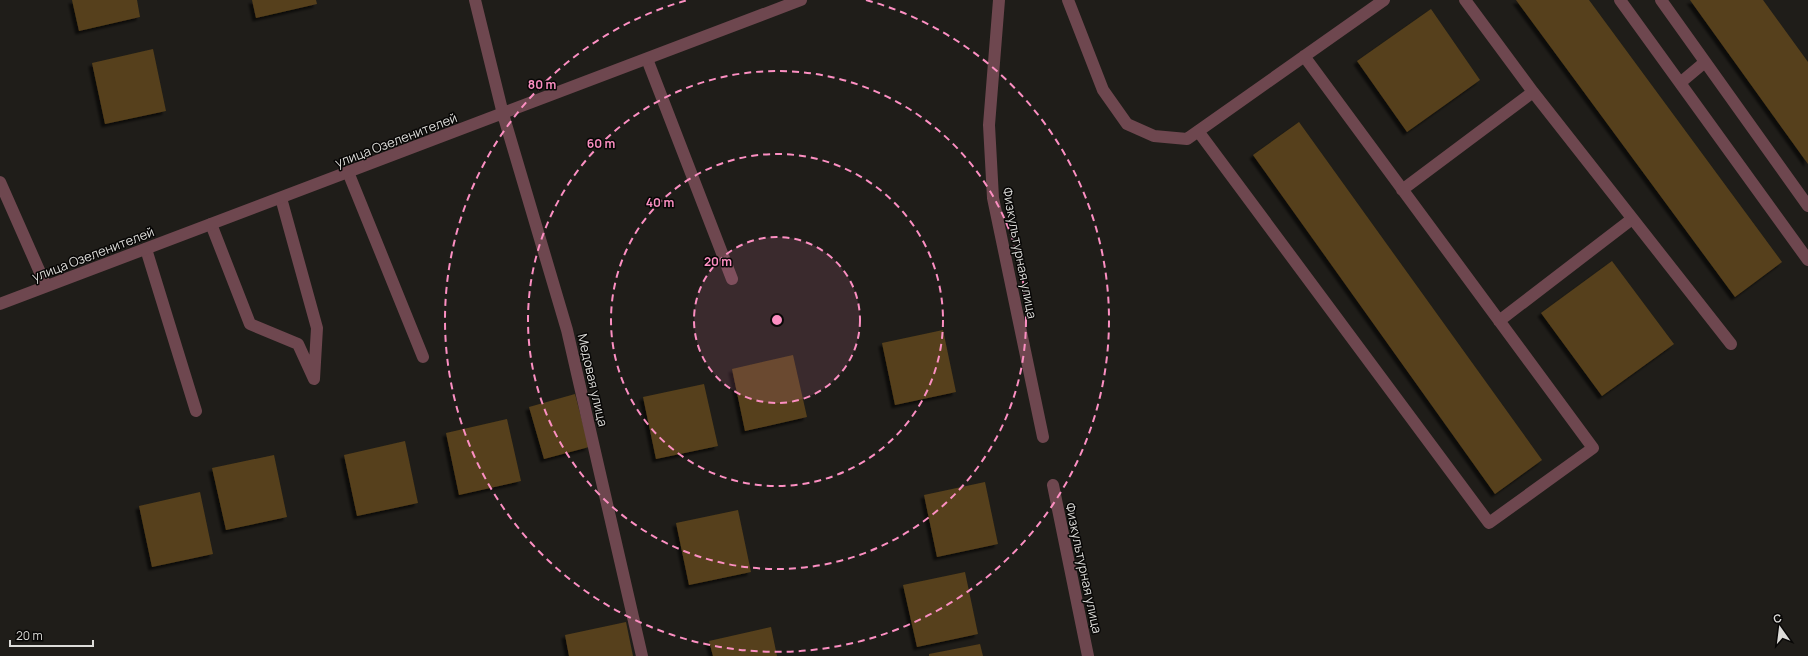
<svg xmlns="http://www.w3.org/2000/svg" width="1808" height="656" viewBox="0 0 1808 656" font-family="Manrope,sans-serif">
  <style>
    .building { fill: #56401b; filter: url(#shadow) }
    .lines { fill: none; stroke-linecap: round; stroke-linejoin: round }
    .lane { stroke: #6e474f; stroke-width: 12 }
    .street { stroke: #6e474f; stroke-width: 12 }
    .ring { fill: none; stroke: #fc8fc2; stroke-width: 2; stroke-dasharray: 7 5 }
    .labels { text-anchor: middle; stroke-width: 3; stroke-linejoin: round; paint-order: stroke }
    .street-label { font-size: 13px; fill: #dddcd9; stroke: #080706 }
    .centre { fill: #fc8fc2; stroke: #080706; stroke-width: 2 }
    .ring-label { font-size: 12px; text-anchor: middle; font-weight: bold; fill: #fc8fc2; stroke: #080706; stroke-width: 3; stroke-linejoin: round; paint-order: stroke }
  </style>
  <defs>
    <filter id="shadow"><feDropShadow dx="-3.5" dy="3.5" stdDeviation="1" flood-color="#0009"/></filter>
  </defs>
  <rect width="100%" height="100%" fill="#1f1d19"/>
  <path class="building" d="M 72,0 L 137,0 L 140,17 L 79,31 Z
    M 252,0 L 316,0 L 317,4 L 256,18 Z
    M 1516,0 L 1589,0 L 1782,262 L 1735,297 Z
    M 1690,0 L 1763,0 L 1808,62 L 1808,164 Z
    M 1431,9 L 1480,80 L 1407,132 L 1357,61 Z
    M 153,49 L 166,111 L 105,124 L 92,63 Z
    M 1299,122 L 1542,460 L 1495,494 L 1253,155 Z
    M 1612,261 L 1674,344 L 1602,396 L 1541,313 Z
    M 943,330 L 956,392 L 895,405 L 882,343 Z
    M 793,355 L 807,417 L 745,431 L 732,369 Z
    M 704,384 L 718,446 L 656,459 L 643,397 Z
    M 575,394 L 589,447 L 544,459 L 529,407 Z
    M 507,419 L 521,481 L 459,495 L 446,433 Z
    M 405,441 L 418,503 L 357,516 L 344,455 Z
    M 274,455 L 287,517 L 226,530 L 212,468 Z
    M 985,482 L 998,544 L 937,557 L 924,495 Z
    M 200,492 L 213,554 L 152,567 L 139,506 Z
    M 738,510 L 751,572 L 689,585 L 676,523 Z
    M 965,572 L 978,634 L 917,647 L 903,585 Z
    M 626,622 L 633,656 L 569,656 L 565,635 Z
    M 771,627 L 777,656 L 713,656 L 709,641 Z
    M 980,644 L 983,656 L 929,656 L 929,654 Z"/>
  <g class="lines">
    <path class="lane" d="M 999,0 L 989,125 L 993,198 L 1043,437
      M 1068,0 L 1103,90 L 1127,124 L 1154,136 L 1187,139 L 1384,0
      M 1465,0 L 1533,92 L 1731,344
      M 1620,0 L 1808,260
      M 1661,0 L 1808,206
      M 647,59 L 732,279
      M 1680,83 L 1705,62
      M 1198,131 L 1489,523 L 1593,448 L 1304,56
      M 348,172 L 423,357
      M 1402,190 L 1533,92
      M 211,224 L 250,324 L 298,344 L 314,379 L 317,328 L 281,198
      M 146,249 L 196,411
      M 1499,321 L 1632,219"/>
    <path class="street" d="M 475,0 L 503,114 L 567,330 L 642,656
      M 0,182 L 46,286
      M 0,304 L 801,0
      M 1053,485 L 1088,656"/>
  </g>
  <circle cx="777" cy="320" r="83" fill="#fc8fc2" fill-opacity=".12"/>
  <g class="ring">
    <circle cx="777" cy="320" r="83"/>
    <circle cx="777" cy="320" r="166"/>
    <circle cx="777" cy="320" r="249"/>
    <path d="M866 0A332 332 0 1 1 688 0"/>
  </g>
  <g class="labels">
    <g class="street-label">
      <text transform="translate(396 140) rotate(-21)" y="5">улица Озеленителей</text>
      <text transform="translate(1020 253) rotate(79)" y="5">Физкультурная улица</text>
      <text transform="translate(93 254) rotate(-21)" y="5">улица Озеленителей</text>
      <text transform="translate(593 380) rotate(77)" y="5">Медовая улица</text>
      <text transform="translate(1084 568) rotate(78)" y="5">Физкультурная улица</text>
    </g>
  </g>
  <circle cx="777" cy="320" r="6" class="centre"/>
  <g class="ring-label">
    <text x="542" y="89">80 m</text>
    <text x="601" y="148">60 m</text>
    <text x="660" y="207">40 m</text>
    <text x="718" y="266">20 m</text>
  </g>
  <g transform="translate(1780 628) rotate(346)" stroke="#080706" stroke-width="3" paint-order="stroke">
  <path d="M0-3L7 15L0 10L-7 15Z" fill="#dddcd9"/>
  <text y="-6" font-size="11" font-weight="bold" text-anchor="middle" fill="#dddcd9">С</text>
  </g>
  <path d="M10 640v6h83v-6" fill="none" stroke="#dddcd9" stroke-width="2"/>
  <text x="16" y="640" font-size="12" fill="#dddcd9" stroke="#080706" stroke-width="3" paint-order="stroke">20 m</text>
</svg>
